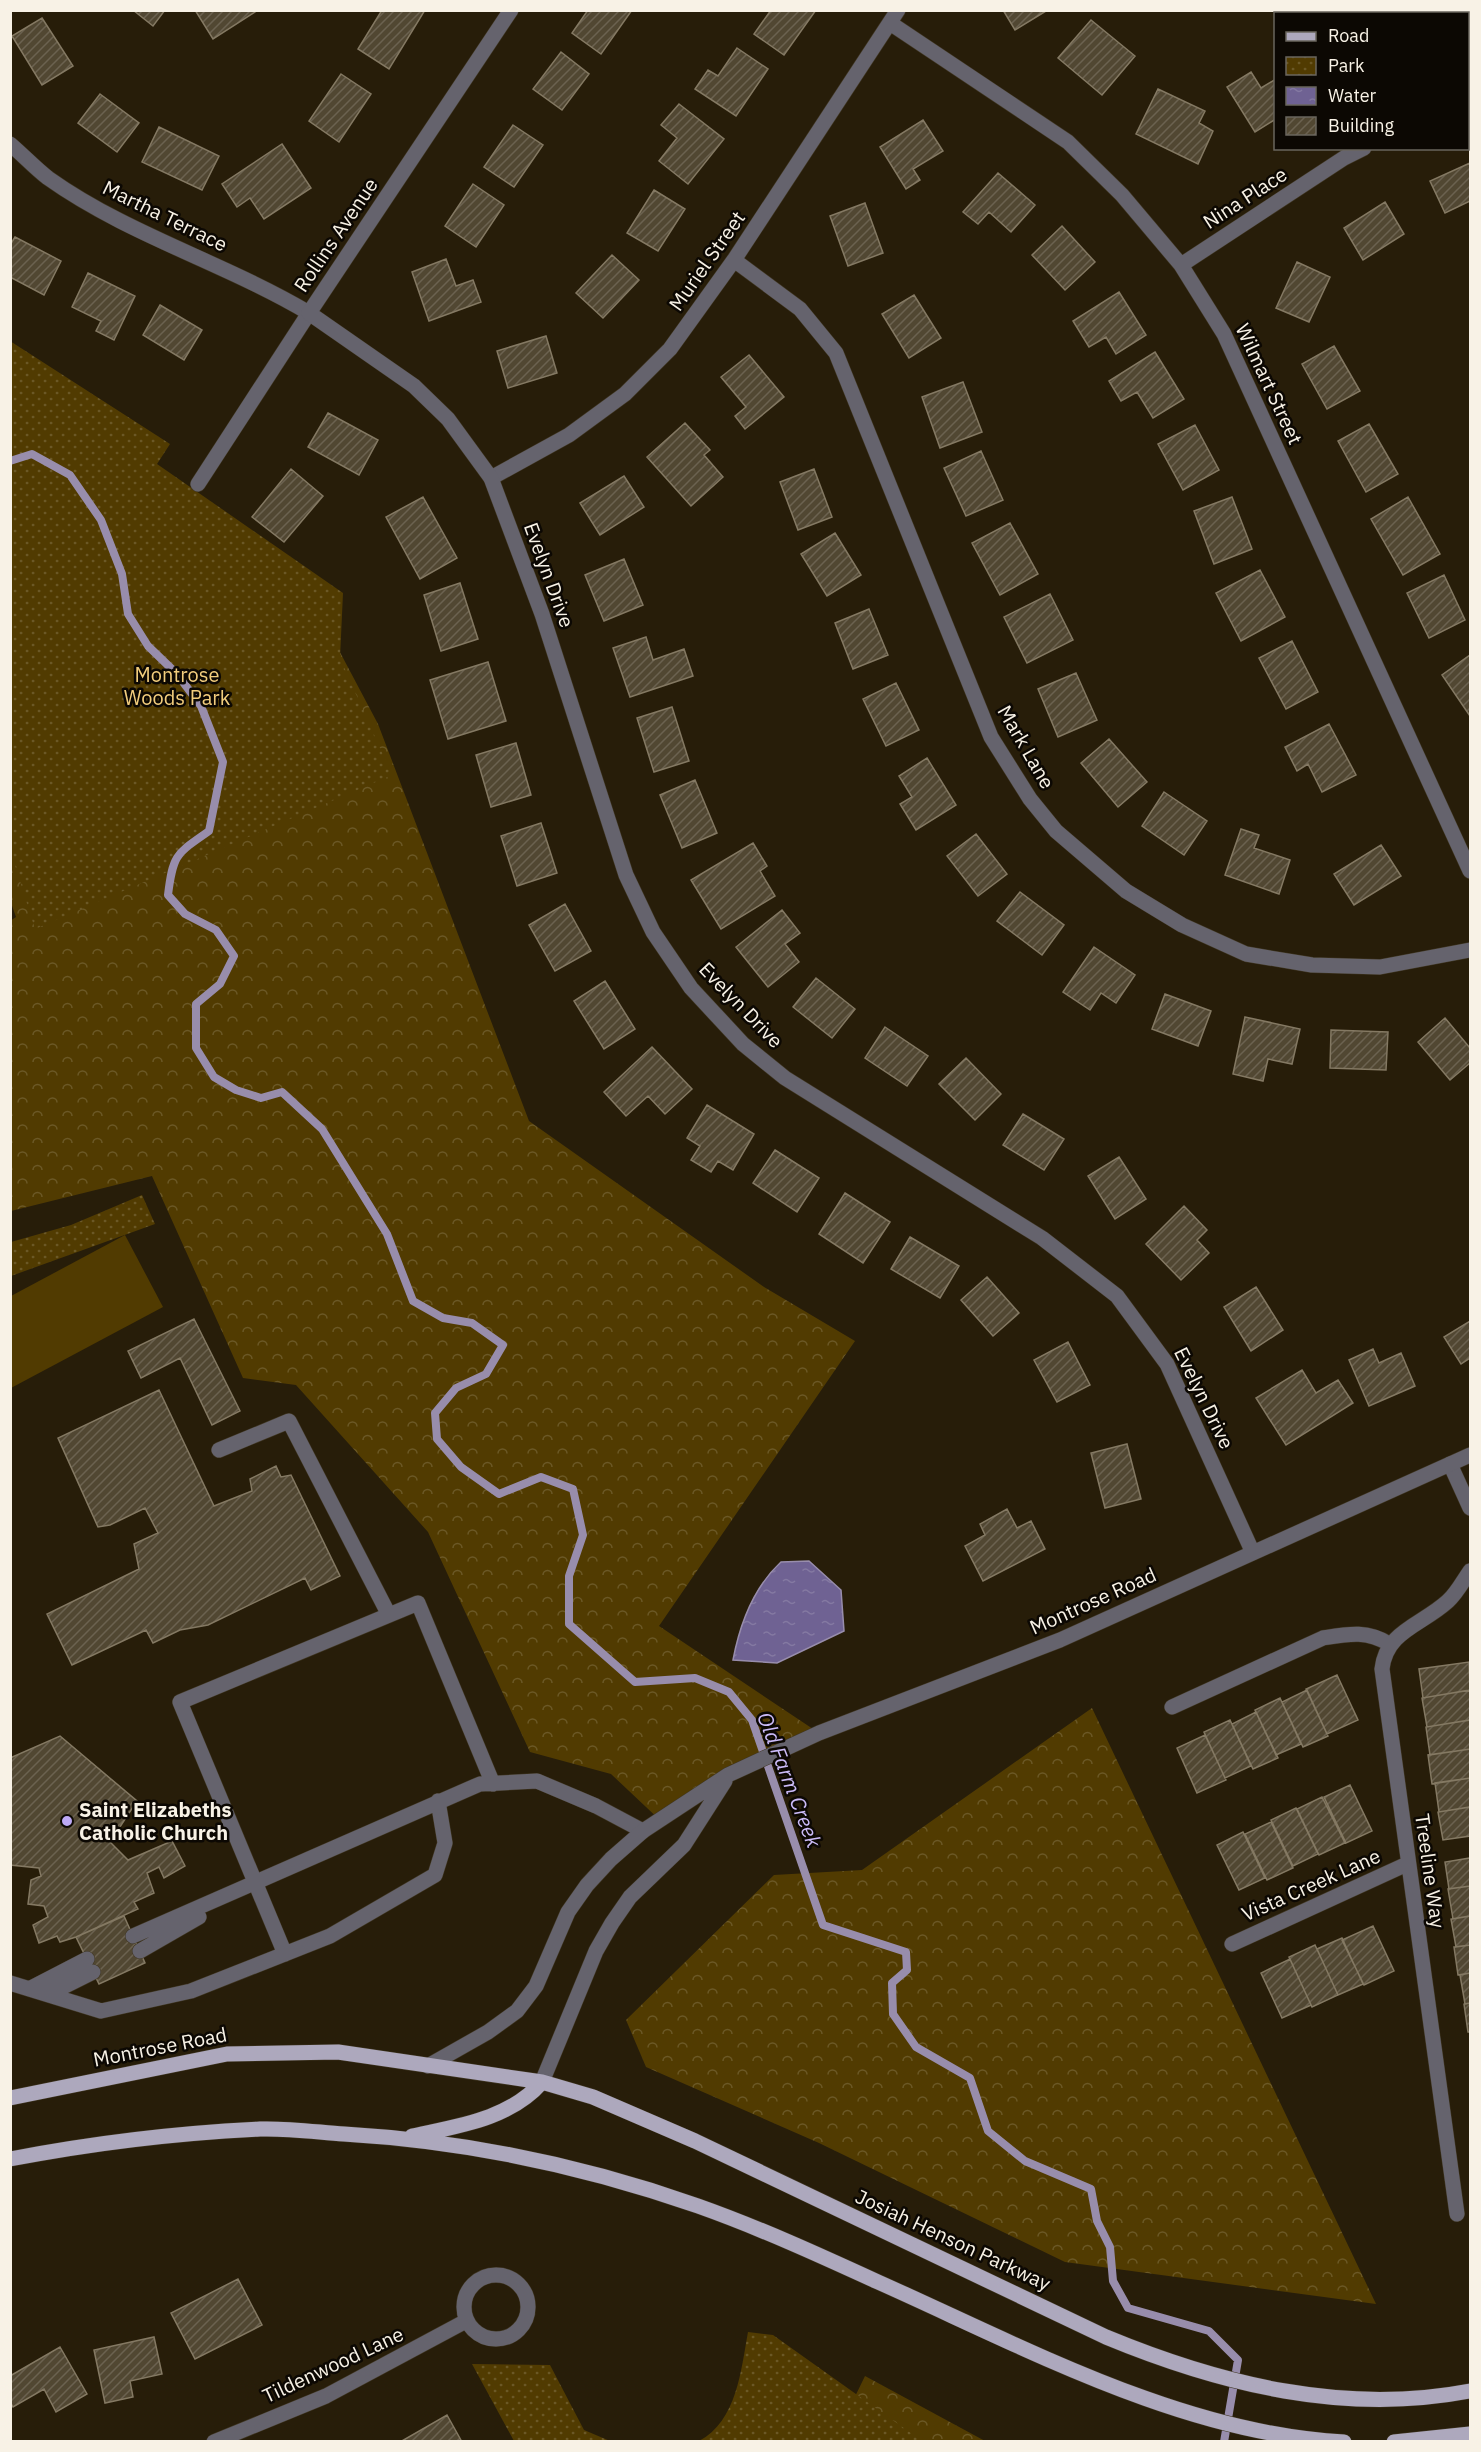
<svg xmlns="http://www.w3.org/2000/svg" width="1481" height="2452" viewBox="0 0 1481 2452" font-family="'IBM Plex Sans',sans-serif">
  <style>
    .forest { fill: url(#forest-crowns) }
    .park { fill: url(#park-dots) }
    .pitch { fill: #513b01 }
    .water { fill: url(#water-ripples); stroke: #988dac; stroke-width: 1.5 }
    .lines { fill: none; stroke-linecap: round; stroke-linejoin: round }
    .stream { stroke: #988dac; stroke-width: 8 }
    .building { fill: url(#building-hatch); stroke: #847963; stroke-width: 1.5 }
    .service-casing { stroke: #403724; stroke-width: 16 }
    .minor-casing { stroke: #403724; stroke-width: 16 }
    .tertiary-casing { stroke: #403724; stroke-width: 16 }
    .primary-casing { stroke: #403724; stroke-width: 16 }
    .service { stroke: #65636d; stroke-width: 15 }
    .minor { stroke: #65636d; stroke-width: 15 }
    .tertiary { stroke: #65636d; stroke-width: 15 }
    .primary { stroke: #ada8bd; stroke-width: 15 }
    .poi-dot { fill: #bda9f5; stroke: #0c0803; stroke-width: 2 }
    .labels { text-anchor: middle; stroke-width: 5; stroke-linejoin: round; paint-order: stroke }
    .street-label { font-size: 20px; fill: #f8f2e6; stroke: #0c0803 }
    .park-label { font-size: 20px; fill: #f2cd7d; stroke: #0c0803 }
    .poi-label { font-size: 20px; font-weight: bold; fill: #f8f2e6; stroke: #0c0803; text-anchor: start }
    .water-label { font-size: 21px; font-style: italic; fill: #cbbbf8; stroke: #0c0803 }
  </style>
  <defs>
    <pattern id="forest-crowns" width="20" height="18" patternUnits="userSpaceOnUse" patternTransform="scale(1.5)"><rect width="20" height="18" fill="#513b01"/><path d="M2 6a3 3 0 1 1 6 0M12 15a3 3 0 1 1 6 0" fill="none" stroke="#6b5826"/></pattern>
    <pattern id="park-dots" width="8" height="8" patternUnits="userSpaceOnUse" patternTransform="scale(1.5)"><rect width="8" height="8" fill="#513b01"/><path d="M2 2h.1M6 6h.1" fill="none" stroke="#6b5826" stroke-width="1.8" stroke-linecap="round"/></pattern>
    <pattern id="water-ripples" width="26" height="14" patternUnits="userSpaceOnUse" patternTransform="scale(1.5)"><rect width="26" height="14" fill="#6f6293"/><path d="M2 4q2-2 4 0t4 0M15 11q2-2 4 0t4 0" fill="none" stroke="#8479a2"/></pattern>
    <pattern id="building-hatch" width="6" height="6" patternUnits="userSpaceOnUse" patternTransform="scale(1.5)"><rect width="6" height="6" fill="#514732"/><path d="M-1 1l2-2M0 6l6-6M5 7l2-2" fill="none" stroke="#6b6250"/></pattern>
  </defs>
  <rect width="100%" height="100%" fill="#271d09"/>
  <path class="forest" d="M 10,352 L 298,573 L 378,724 L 529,1121 L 764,1287 L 855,1341 L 659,1626 L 819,1733 L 728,1775 L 663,1823 L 611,1774 L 530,1752 L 428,1532 L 296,1385 L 243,1378 L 152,1176 L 11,1211 L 10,921 L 16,917 L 10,900 Z
    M 1092,1708 L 1376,2304 L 1065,2262 L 819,2143 L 646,2067 L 626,2020 L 774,1875 L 862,1870 Z
    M 865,2376 L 985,2441 L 833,2442 Z"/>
  <path class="park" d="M 10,341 L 170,444 L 157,464 L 343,593 L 340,658 L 392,775 L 35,929 L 10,849 Z
    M 142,1195 L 155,1224 L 11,1276 L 11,1242 L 71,1225 Z
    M 748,2332 L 773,2335 L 922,2441 L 699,2441 C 737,2421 741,2370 748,2332 Z
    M 472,2364 L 550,2365 L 584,2430 L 610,2441 L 514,2441 Z"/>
  <path class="pitch" d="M 125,1235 L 163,1307 L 11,1388 L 11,1296 Z"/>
  <path class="water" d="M 809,1561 L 841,1590 L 844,1631 L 777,1663 L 733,1660 C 740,1623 753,1588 781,1562 Z"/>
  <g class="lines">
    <path class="stream" d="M 10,461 L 32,454 L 70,475 L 101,520 L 122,574 L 128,614 L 148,646 L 177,674 L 201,706 L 223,762 L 209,831 C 176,854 173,854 168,895 L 185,914 L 216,930 L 234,956 L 220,984 L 196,1004 L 196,1048 L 214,1077 L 236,1090 L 261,1098 L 282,1092 L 322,1129 L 387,1234 L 413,1301 L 443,1318 L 472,1323 L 503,1345 L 486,1374 L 456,1388 L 435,1413 L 437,1439 L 461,1467 L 499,1494 L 541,1477 L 573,1489 L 583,1535 L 569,1576 L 569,1624 L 635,1682 L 695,1678 L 729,1692 L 752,1720 L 823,1925 L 906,1952 L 907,1970 L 892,1983 L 893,2014 L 916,2047 L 970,2078 L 988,2131 L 1025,2161 L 1091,2189 L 1097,2221 L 1110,2247 L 1113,2281 L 1128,2308 L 1209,2331 L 1238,2360 L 1224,2442"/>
  </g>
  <path class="building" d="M 133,10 L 165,10 L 153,26 Z
    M 195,10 L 258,10 L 213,39 Z
    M 382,10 L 425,10 L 389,69 L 358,49 Z
    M 588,10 L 632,10 L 601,54 L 572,33 Z
    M 771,10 L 816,10 L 784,55 L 754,34 Z
    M 1003,10 L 1046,10 L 1046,11 L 1015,30 Z
    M 1412,10 L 1464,10 L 1466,14 L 1405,14 Z
    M 42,18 L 73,66 L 42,85 L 12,36 Z
    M 1091,20 L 1135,56 L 1102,95 L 1058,58 Z
    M 737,48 L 768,69 L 736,116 L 695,89 L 708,70 L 718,76 Z
    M 561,52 L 589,74 L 562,110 L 533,89 Z
    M 1251,72 L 1261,88 L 1276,79 L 1276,119 L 1255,132 L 1227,87 Z
    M 341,74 L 371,94 L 339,142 L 309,121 Z
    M 1158,89 L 1205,111 L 1199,123 L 1213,131 L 1198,164 L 1136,134 Z
    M 100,94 L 139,123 L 117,152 L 78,123 Z
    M 679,104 L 724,139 L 688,184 L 659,161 L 677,138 L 661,125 Z
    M 923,120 L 943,151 L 913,169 L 920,180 L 906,189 L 880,147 Z
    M 513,125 L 543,145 L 514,187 L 484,167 Z
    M 159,127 L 219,156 L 202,190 L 142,162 Z
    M 282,144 L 311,188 L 264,219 L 250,198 L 237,207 L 222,184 Z
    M 1470,163 L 1470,201 L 1445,213 L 1430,181 Z
    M 998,173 L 1035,205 L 1011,232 L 989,212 L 978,224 L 963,212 Z
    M 473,184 L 504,205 L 476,247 L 445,226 Z
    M 654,190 L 685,209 L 658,251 L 627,233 Z
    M 1385,202 L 1404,234 L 1363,260 L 1344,228 Z
    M 865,203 L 883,253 L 848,266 L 830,216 Z
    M 1062,226 L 1095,262 L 1065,290 L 1032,255 Z
    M 15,237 L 61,261 L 44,295 L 10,277 L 10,245 Z
    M 612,255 L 639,280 L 603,318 L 576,293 Z
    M 446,259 L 456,286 L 473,280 L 481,302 L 429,321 L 412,272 Z
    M 1297,262 L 1330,277 L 1309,322 L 1276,308 Z
    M 88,273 L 135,296 L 114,340 L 96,331 L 101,321 L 72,307 Z
    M 1119,292 L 1146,335 L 1116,354 L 1106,337 L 1089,347 L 1073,321 Z
    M 914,295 L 941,338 L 909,358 L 882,314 Z
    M 160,305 L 202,330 L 184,360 L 143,335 Z
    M 546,336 L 557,373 L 508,388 L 497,351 Z
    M 1334,346 L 1360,391 L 1327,409 L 1302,364 Z
    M 1155,352 L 1184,399 L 1153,418 L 1137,392 L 1121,401 L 1109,381 Z
    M 749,355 L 784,397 L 745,429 L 735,416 L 746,407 L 721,377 Z
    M 963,382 L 982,432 L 940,448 L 922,397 Z
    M 328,413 L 378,440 L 359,475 L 308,447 Z
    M 685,423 L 710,450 L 704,455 L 723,477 L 691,506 L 647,457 Z
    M 1369,424 L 1398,474 L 1366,492 L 1338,441 Z
    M 1195,425 L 1219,470 L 1183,490 L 1158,444 Z
    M 981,451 L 1003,500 L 966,516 L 944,468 Z
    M 291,469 L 323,496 L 284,542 L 252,517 Z
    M 814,469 L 832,517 L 798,530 L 780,482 Z
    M 624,476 L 644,507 L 600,535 L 580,503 Z
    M 423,497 L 457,558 L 420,579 L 386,517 Z
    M 1232,497 L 1252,549 L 1214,564 L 1194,511 Z
    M 1408,497 L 1440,554 L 1403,575 L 1371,519 Z
    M 1010,523 L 1038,574 L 1000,595 L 972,543 Z
    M 835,533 L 861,575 L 827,596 L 801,554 Z
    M 624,559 L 643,605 L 604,621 L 585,575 Z
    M 1260,570 L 1285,617 L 1241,641 L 1216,593 Z
    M 1444,575 L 1465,620 L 1429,638 L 1407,593 Z
    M 460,583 L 478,639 L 441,651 L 424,595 Z
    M 1050,594 L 1073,640 L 1027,663 L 1004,617 Z
    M 869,609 L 888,655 L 853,669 L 835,623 Z
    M 646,637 L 653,660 L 684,649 L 693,676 L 630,697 L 613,648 Z
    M 1292,641 L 1318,692 L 1286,709 L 1259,658 Z
    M 1470,655 L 1470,716 L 1442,675 Z
    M 488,662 L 506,721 L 448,739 L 430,680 Z
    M 1076,673 L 1097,720 L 1058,737 L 1038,689 Z
    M 896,683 L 919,730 L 886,746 L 863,699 Z
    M 672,707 L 689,761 L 654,772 L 637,718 Z
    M 1329,724 L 1356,775 L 1322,792 L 1308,764 L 1297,771 L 1285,747 Z
    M 1109,739 L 1147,782 L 1118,807 L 1081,763 Z
    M 516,743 L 531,795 L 491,807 L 476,755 Z
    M 927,758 L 956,805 L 916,830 L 900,804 L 912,797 L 899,776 Z
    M 695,780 L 717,833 L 682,848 L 660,795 Z
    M 1164,792 L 1207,821 L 1184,855 L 1142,826 Z
    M 541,823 L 557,873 L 517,886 L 501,836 Z
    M 1241,829 L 1259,835 L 1254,848 L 1290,860 L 1279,894 L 1225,875 Z
    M 976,834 L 1007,874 L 978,896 L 947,856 Z
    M 753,843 L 767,866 L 760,871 L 775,896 L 721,929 L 691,880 Z
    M 1381,845 L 1401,876 L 1354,905 L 1334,874 Z
    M 1020,892 L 1064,925 L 1042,955 L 997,921 Z
    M 565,904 L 591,951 L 555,971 L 529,925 Z
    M 782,910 L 800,933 L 785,944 L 799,962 L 768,987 L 736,947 Z
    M 1094,947 L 1135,975 L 1116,1003 L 1101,993 L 1090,1010 L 1063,992 Z
    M 816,978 L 855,1009 L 832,1038 L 793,1007 Z
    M 605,981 L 635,1029 L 604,1049 L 574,1001 Z
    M 1165,994 L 1211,1011 L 1198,1046 L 1152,1029 Z
    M 1245,1017 L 1300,1029 L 1292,1064 L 1268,1059 L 1263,1081 L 1233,1074 Z
    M 1445,1018 L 1470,1048 L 1470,1063 L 1450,1080 L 1418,1042 Z
    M 885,1027 L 928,1056 L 907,1086 L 865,1058 Z
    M 1331,1030 L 1388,1032 L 1386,1070 L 1330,1068 Z
    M 652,1047 L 692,1089 L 665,1114 L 648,1096 L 626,1116 L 604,1092 Z
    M 966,1058 L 1001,1094 L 975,1120 L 939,1084 Z
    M 707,1105 L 754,1134 L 733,1170 L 718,1161 L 711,1172 L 691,1160 L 700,1146 L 687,1138 Z
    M 1023,1114 L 1064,1139 L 1044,1170 L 1003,1145 Z
    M 775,1150 L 819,1178 L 797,1212 L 753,1183 Z
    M 1119,1157 L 1146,1199 L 1115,1219 L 1088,1176 Z
    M 845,1193 L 890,1222 L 863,1263 L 819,1234 Z
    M 1184,1206 L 1207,1230 L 1197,1240 L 1209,1253 L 1181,1280 L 1146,1244 Z
    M 910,1237 L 959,1266 L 940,1298 L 891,1269 Z
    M 987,1277 L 1019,1313 L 993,1336 L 961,1300 Z
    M 1256,1287 L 1283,1330 L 1251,1351 L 1224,1307 Z
    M 194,1319 L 240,1411 L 212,1425 L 180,1358 L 141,1378 L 128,1351 Z
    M 1470,1321 L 1470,1358 L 1461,1364 L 1444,1337 Z
    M 1068,1342 L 1090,1385 L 1057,1402 L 1034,1360 Z
    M 1373,1349 L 1379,1363 L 1401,1353 L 1415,1386 L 1369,1406 L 1349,1360 Z
    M 1302,1370 L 1316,1393 L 1338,1380 L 1353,1403 L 1286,1445 L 1256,1398 Z
    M 159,1390 L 214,1506 L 252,1491 L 250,1479 L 276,1466 L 281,1477 L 291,1475 L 340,1576 L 311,1590 L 305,1578 L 208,1625 L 180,1630 L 153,1643 L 146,1630 L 72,1665 L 47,1614 L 139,1569 L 134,1544 L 158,1533 L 145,1508 L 110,1525 L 98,1527 L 58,1438 Z
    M 1127,1444 L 1141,1499 L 1105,1508 L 1091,1453 Z
    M 1007,1509 L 1017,1528 L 1031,1521 L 1045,1549 L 983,1581 L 965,1546 L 985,1535 L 980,1524 Z
    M 1469,1662 L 1470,1690 L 1423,1698 L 1419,1669 Z
    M 1337,1675 L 1358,1720 L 1327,1734 L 1306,1689 Z
    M 1307,1690 L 1328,1736 L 1303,1747 L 1282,1702 Z
    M 1470,1690 L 1470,1720 L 1427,1727 L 1422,1698 Z
    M 1280,1698 L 1301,1744 L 1276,1755 L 1255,1710 Z
    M 1256,1712 L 1278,1758 L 1253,1769 L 1232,1724 Z
    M 1230,1720 L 1251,1766 L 1225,1778 L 1204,1732 Z
    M 1470,1720 L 1470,1749 L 1430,1755 L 1426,1727 Z
    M 1205,1735 L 1226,1780 L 1197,1793 L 1177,1748 Z
    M 60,1736 L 137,1801 L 110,1842 L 128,1860 L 172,1841 L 185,1866 L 164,1878 L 159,1867 L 147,1873 L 154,1893 L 134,1902 L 138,1909 L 76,1937 L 60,1942 L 57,1936 L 39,1943 L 33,1925 L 48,1917 L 44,1906 L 28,1904 L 31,1880 L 41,1876 L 39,1868 L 10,1865 L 10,1758 Z
    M 1470,1749 L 1470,1778 L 1432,1784 L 1428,1755 Z
    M 1470,1778 L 1470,1807 L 1439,1812 L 1435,1783 Z
    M 1350,1785 L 1372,1831 L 1346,1843 L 1324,1797 Z
    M 1322,1797 L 1345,1843 L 1319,1855 L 1297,1809 Z
    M 1470,1807 L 1470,1836 L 1443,1840 L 1438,1812 Z
    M 1296,1808 L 1318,1854 L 1293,1866 L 1271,1820 Z
    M 1271,1822 L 1293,1868 L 1267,1880 L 1245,1834 Z
    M 1243,1832 L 1265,1878 L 1239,1890 L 1217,1845 Z
    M 1470,1858 L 1470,1886 L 1449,1889 L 1445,1862 Z
    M 1470,1886 L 1470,1916 L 1453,1919 L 1448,1889 Z
    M 124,1916 L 145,1963 L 99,1984 L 76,1937 Z
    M 1470,1916 L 1470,1945 L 1456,1947 L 1451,1919 Z
    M 1373,1926 L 1394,1971 L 1364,1985 L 1342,1940 Z
    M 1342,1938 L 1363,1984 L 1338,1995 L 1317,1949 Z
    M 1315,1945 L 1338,1995 L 1312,2007 L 1289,1957 Z
    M 1470,1945 L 1470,1973 L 1458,1975 L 1454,1947 Z
    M 1290,1959 L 1311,2005 L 1282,2018 L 1261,1973 Z
    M 1470,1973 L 1470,2003 L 1465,2004 L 1460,1975 Z
    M 1470,2003 L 1470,2032 L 1468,2032 L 1464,2004 Z
    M 238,2279 L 262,2325 L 195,2359 L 171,2313 Z
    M 154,2337 L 162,2374 L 130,2381 L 133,2397 L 105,2403 L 94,2350 Z
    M 60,2347 L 87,2394 L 56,2412 L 44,2389 L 13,2407 L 10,2402 L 10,2376 Z
    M 447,2415 L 462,2442 L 400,2442 Z"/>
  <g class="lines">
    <defs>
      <path id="service" d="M 219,1450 L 289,1421 L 389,1615
        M 133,1936 L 480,1784 L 537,1781 L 596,1806 L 643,1831
        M 140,1951 L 199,1917
        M 285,1954 L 180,1702 L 418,1603 L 493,1784
        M 10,1983 L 101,2011 L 191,1991 L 330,1936 L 435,1875 L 445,1843 L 438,1801
        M 31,1988 L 87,1959
        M 49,1994 L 93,1972"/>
      <path id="minor" d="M 890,23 L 1068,142 L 1122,195 L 1181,265 L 1224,334 L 1470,871
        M 1468,99 L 1470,98
        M 10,144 C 23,155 35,168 48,178 C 128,235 225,263 309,313 L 198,484
        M 734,260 L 800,309 L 836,353 L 991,737 L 1030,799 L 1056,831 L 1126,891 L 1182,925 L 1246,954 L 1312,965 L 1380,967 L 1470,950
        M 1181,265 L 1344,158 L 1364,148
        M 491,478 L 569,435 L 625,394 L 670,349 L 734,260 L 898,10
        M 1450,1464 L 1470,1508
        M 1172,1707 L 1323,1638 C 1348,1634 1367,1630 1389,1644
        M 1232,1944 L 1407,1864
        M 1457,2214 L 1382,1669 C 1386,1631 1422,1625 1448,1601 C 1457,1593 1463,1581 1470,1571
        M464 2307a32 32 0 1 1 64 0a32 32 0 1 1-64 0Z
        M 214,2442 L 326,2396 L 466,2321"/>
      <path id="tertiary" d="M 511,10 L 309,313 L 414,386 L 448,419 L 491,478 L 542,614 L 626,875 L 653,932 L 691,988 L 743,1044 L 785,1078 L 1042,1238 L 1117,1296 L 1167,1364 L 1253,1553
        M 428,2066 L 488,2032 L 517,2011 L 536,1986 L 568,1912 L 587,1885 L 611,1859 L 643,1831 L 728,1775 L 819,1733 L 1060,1640 L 1470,1455
        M 542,2082 L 596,1951 L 612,1923 L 630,1897 L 684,1845 L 725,1781"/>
      <path id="primary" d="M 10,2098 L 227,2054 L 338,2052 L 542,2082 L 593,2097 L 695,2141 L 1106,2337 C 1222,2385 1345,2415 1470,2391
        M 412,2136 C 458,2126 510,2119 542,2082
        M 10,2159 C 93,2143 176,2133 260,2129 C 287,2128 316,2132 344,2134 C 464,2141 584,2166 698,2206 C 760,2228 819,2255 878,2282 C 1024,2347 1183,2434 1344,2442
        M 1394,2442 L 1470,2434"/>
    </defs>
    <use href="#service" class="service-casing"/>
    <use href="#minor" class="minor-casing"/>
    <use href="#tertiary" class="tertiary-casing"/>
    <use href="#primary" class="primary-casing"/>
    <use href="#service" class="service"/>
    <use href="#minor" class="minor"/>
    <use href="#tertiary" class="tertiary"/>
    <use href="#primary" class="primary"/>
  </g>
  <circle class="poi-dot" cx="67" cy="1821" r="6"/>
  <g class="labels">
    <g class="street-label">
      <text transform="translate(1245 198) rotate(-33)" y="7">Nina Place</text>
      <text transform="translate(165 216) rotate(26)" y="7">Martha Terrace</text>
      <text transform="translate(336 235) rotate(-56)" y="7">Rollins Avenue</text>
      <text transform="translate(707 261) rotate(-55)" y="7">Muriel Street</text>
      <text transform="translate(1269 384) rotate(65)" y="7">Wilmart Street</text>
      <text transform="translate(549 575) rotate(70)" y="7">Evelyn Drive</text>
      <text transform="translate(1026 747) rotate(60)" y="7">Mark Lane</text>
      <text transform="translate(741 1005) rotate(46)" y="7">Evelyn Drive</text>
      <text transform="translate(1204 1398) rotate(64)" y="7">Evelyn Drive</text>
      <text transform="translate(1093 1601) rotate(-24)" y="7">Montrose Road</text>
      <text transform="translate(1430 1871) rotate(82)" y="7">Treeline Way</text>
      <text transform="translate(1311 1885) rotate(-24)" y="7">Vista Creek Lane</text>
      <text transform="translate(160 2047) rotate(-11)" y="7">Montrose Road</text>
      <text transform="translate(953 2240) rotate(25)" y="7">Josiah Henson Parkway</text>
      <text transform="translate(333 2365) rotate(-25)" y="7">Tildenwood Lane</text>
    </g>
    <g class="park-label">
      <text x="177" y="682">Montrose<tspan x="177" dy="23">Woods Park</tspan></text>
    </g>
    <g class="poi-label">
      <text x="79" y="1817">Saint Elizabeths<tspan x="79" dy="23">Catholic Church</tspan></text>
    </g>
    <g class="water-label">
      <text transform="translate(789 1780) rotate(69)" y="7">Old Farm Creek</text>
    </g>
  </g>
  <rect width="1481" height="2452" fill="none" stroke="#f8f2e6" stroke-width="24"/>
  <rect x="1274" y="12" width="195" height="138" fill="#0c0803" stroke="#6a665e" stroke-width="1.5"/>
  <rect x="1286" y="32" width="30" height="9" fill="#ada8bd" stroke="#6a665e" stroke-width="1.5"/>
  <text x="1328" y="42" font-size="18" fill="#f8f2e6">Road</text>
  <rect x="1286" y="57" width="30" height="18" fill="url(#park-dots)" stroke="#6a665e" stroke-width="1.5"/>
  <text x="1328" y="72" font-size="18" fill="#f8f2e6">Park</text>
  <rect x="1286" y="87" width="30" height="18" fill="url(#water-ripples)" stroke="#6a665e" stroke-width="1.5"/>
  <text x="1328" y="102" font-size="18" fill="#f8f2e6">Water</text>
  <rect x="1286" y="117" width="30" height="18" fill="url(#building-hatch)" stroke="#6a665e" stroke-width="1.5"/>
  <text x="1328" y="132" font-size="18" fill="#f8f2e6">Building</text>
</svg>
